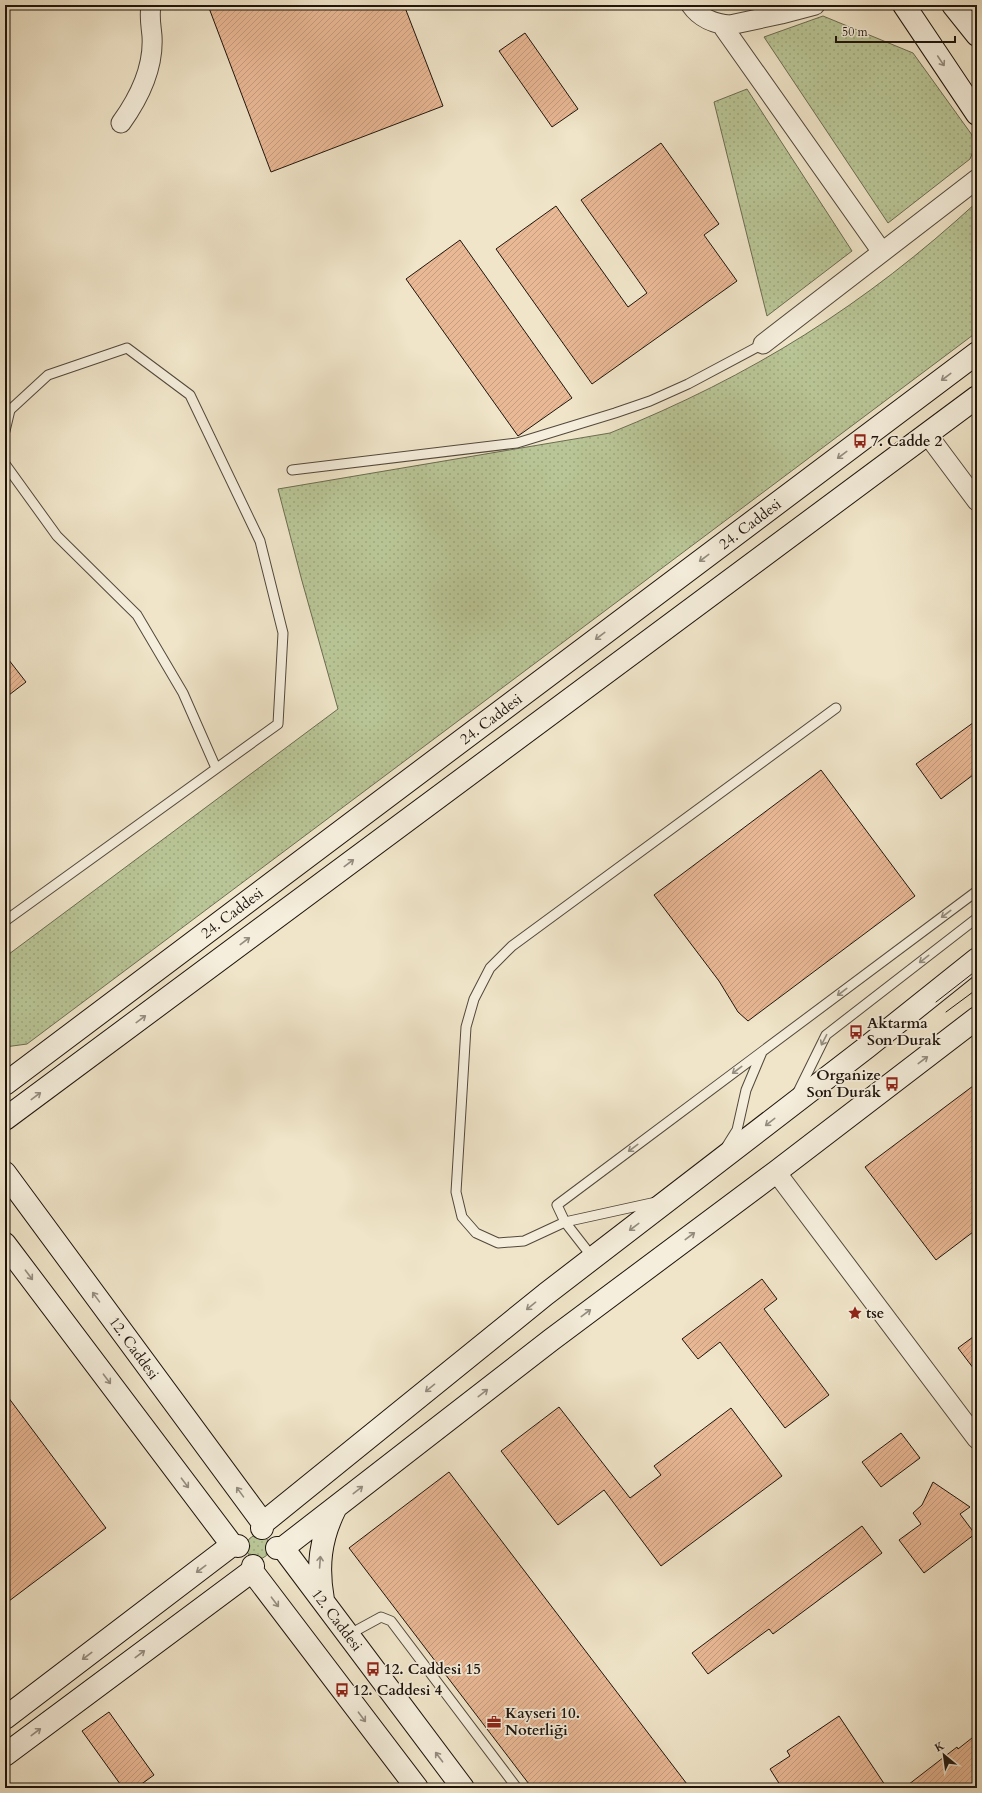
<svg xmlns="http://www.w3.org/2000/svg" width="982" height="1793" viewBox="0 0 982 1793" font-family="Cardo,serif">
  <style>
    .grass { fill: url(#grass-dots); stroke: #6c6c52 }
    .building { fill: url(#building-hatch); stroke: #1e140d }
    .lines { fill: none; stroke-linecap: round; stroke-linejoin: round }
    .lane-casing { stroke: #52483c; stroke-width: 11 }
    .street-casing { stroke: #52483c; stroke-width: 21 }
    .secondary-casing { stroke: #1e140d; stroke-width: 24 }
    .lane { stroke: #f5eedc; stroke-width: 9 }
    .street { stroke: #f5eedc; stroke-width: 19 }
    .secondary { stroke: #f5eedc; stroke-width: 22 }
    .tram { stroke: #1e140d; stroke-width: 1 }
    .oneway { stroke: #948c7f }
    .labels { text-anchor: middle; stroke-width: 3.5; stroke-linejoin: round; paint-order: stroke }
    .poi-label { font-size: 15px; font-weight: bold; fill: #1e140d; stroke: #f5eedc; text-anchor: start }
    .street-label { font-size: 15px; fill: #1e140d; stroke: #f5eedc }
  </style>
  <defs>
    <pattern id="grass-dots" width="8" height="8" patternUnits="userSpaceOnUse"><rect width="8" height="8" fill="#b9c596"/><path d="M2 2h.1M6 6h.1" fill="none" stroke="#9fa880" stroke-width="1.8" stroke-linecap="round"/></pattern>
    <pattern id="building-hatch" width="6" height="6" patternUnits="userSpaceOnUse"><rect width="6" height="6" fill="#e9b895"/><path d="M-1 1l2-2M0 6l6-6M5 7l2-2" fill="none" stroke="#c79d7f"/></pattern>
  </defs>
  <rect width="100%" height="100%" fill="#f0e5c9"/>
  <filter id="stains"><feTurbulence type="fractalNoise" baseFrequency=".005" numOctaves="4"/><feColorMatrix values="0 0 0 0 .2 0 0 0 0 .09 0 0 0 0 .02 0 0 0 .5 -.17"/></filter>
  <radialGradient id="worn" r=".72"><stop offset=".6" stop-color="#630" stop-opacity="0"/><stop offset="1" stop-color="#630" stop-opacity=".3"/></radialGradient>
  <path class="grass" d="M 823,16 L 913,53 L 972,135 L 974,149 L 970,159 L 888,223 L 764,37 Z
    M 747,89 L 852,251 L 767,316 L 714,102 Z
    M 977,202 L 977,332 L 27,1044 L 5,1047 L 5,957 L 338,709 L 302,581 L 278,489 L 610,433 C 752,376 865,305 977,202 Z
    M246 1547a12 12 0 1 1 24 0a12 12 0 1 1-24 0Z"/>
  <path class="building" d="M 218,5 L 404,5 L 443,106 L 271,172 L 209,8 Z
    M 525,33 L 578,109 L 552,127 L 499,51 Z
    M 661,143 L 719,224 L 704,235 L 737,281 L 592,384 L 496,249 L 556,206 L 628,307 L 647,293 L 581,200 Z
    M 460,240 L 572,398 L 518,436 L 406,279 Z
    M 5,655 L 26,682 L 5,698 Z
    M 977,720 L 977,772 L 941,799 L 916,764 Z
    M 821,770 L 915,896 L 748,1021 L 738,1012 L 719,981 L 654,895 Z
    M 977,1083 L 977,1229 L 936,1260 L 865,1167 Z
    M 762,1279 L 777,1299 L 764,1309 L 829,1395 L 785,1428 L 720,1342 L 698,1359 L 682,1339 Z
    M 977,1334 L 977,1373 L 958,1348 Z
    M 5,1393 L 106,1528 L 5,1604 Z
    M 559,1407 L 630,1498 L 661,1475 L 654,1466 L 731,1408 L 782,1476 L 661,1566 L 604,1490 L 558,1525 L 501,1451 Z
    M 901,1433 L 920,1458 L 881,1487 L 862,1462 Z
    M 449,1472 L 690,1788 L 532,1788 L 349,1548 Z
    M 933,1482 L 970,1507 L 960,1514 L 975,1534 L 924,1573 L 899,1540 L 921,1524 L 913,1513 L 922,1505 Z
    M 862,1526 L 882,1553 L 773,1634 L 769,1629 L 708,1674 L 692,1653 Z
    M 109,1712 L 154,1775 L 136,1788 L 123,1788 L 82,1731 Z
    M 839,1716 L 887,1788 L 782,1788 L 770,1769 L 790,1756 L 787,1751 Z
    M 977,1734 L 977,1788 L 904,1788 L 957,1747 L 958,1749 Z"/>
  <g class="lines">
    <defs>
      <path id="lane" d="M 5,431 L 10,410 L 48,375 L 127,348 L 190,395 L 260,541 L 283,633 L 278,724 L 5,921
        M 5,464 L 57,536 L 137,615 L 183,693 L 216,768
        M 292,470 L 517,443 L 615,413 L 650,401 L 688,384 L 763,344
        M 798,1092 L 826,1035 L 977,918
        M 727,1146 L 737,1130 L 746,1090 L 762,1052
        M 656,1202 L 565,1222 L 557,1205 L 977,891
        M 593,1258 L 565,1222 L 524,1241 L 498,1243 L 476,1233 L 462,1217 L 456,1192 L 466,1027 L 474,999 L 490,968 L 512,946 L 836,708
        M 348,1635 L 381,1617 L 391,1621 L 517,1788"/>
      <path id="street" d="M 691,5 C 700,18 715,24 730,25 L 781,14 L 815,5
        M 721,24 L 882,252
        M 121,123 C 139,98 154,68 152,36 C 151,25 149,16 151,5
        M 763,344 L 977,179
        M 927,434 L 977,501
        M 776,1172 L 977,1439"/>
      <path id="secondary" d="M 904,5 L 977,114
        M 953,5 L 977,35
        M 5,1084 L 977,353
        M 5,1119 L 977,397
        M 5,1173 L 263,1523
        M 5,1244 L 232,1545
        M 262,1528 L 263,1523 L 546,1294 L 867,1047 L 977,959
        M 277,1548 L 283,1548 L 551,1340 L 776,1172 L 977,1018
        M 283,1548 L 463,1788
        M 252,1571 L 417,1788
        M 323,1600 C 317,1567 320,1539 335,1509
        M 5,1718 L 232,1545 L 238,1546
        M 5,1755 L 252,1571 L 253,1566"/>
    </defs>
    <use href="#lane" class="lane-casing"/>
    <use href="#street" class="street-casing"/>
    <use href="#secondary" class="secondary-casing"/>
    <use href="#lane" class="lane"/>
    <use href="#street" class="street"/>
    <use href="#secondary" class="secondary"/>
    <path class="tram" d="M 936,1002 L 977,970
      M 946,1012 L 977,989"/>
  </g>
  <defs><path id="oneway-shaft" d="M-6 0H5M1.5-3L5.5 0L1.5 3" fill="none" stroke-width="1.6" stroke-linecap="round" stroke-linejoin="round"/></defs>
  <g class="oneway">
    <use href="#oneway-shaft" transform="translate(941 61) rotate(56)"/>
    <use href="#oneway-shaft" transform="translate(946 377) rotate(143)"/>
    <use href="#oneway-shaft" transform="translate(842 455) rotate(143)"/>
    <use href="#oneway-shaft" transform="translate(704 558) rotate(143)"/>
    <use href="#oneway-shaft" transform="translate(600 636) rotate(143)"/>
    <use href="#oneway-shaft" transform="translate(349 863) rotate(-37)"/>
    <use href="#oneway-shaft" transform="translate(946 914) rotate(143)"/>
    <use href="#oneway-shaft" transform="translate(245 941) rotate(-37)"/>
    <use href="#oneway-shaft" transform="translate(924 959) rotate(142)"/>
    <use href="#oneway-shaft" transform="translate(842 992) rotate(143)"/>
    <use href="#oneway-shaft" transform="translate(141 1019) rotate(-37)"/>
    <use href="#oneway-shaft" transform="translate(824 1040) rotate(117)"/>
    <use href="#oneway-shaft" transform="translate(923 1060) rotate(-37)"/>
    <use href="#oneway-shaft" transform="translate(737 1070) rotate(143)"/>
    <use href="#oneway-shaft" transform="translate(36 1096) rotate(-37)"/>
    <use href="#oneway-shaft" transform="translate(770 1122) rotate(142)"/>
    <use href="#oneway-shaft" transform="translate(633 1148) rotate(143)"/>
    <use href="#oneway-shaft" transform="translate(634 1227) rotate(143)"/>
    <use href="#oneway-shaft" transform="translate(690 1236) rotate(-37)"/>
    <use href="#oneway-shaft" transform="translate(29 1275) rotate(53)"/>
    <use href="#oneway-shaft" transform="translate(96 1297) rotate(-126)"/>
    <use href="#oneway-shaft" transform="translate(531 1306) rotate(141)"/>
    <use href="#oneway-shaft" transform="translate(586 1313) rotate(-37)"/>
    <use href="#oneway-shaft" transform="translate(107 1379) rotate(53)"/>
    <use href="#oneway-shaft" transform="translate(430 1388) rotate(141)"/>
    <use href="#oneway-shaft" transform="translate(483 1393) rotate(-38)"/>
    <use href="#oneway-shaft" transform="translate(185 1483) rotate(53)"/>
    <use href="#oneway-shaft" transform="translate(358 1490) rotate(-38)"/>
    <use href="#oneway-shaft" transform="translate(240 1492) rotate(-126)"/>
    <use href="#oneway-shaft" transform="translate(320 1562) rotate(-86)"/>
    <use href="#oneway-shaft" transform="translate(201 1569) rotate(143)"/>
    <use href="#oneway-shaft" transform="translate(275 1602) rotate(53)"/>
    <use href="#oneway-shaft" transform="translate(140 1654) rotate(-37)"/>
    <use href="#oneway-shaft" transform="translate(87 1656) rotate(143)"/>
    <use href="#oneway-shaft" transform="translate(362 1717) rotate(53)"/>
    <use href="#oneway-shaft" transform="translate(36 1732) rotate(-37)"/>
    <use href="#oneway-shaft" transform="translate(439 1757) rotate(-127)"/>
  </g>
  <defs>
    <symbol id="bus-bare" viewBox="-9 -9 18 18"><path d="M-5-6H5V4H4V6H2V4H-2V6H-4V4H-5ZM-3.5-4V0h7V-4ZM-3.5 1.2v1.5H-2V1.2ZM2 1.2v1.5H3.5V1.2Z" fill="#8f2418" stroke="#f5eedc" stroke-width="2.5" paint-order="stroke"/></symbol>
    <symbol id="sight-bare" viewBox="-9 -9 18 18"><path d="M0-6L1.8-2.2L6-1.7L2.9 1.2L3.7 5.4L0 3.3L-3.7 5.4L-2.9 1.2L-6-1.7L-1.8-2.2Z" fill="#8f2418" stroke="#f5eedc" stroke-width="2.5" paint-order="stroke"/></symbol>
    <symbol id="office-bare" viewBox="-9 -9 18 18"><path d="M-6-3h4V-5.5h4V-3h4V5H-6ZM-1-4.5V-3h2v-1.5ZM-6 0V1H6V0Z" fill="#8f2418" stroke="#f5eedc" stroke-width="2.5" paint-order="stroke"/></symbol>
  </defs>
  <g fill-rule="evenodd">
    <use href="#bus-bare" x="850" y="431" width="20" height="20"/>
    <use href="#bus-bare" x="846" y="1022" width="20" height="20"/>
    <use href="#bus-bare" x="882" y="1074" width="20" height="20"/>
    <use href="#sight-bare" x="845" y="1303" width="20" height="20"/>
    <use href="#bus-bare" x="363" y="1659" width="20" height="20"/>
    <use href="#bus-bare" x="332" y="1680" width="20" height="20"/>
    <use href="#office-bare" x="484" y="1712" width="20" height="20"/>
  </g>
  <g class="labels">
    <g class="poi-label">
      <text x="871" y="446">7. Cadde 2</text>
      <text x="867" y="1028">Aktarma<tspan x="867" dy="17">Son Durak</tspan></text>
      <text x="881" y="1080" text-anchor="end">Organize<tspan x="881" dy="17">Son Durak</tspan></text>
      <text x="866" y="1318">tse</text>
      <text x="384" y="1674">12. Caddesi 15</text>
      <text x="353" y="1695">12. Caddesi 4</text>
      <text x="505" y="1718">Kayseri 10.<tspan x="505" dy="17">Noterliği</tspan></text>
    </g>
    <g class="street-label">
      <text transform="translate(750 524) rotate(-37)" y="5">24. Caddesi</text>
      <text transform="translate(491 719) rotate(-37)" y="5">24. Caddesi</text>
      <text transform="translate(232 913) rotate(-37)" y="5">24. Caddesi</text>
      <text transform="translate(134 1348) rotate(54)" y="5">12. Caddesi</text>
      <text transform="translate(337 1620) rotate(53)" y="5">12. Caddesi</text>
    </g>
  </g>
  <rect width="982" height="1793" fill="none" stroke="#f0e5c9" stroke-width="20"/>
  <rect x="6" y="6" width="970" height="1781" fill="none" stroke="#1e140d" stroke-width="2"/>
  <rect x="10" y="10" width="962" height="1773" fill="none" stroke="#1e140d"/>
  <g transform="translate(944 1755) rotate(331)" stroke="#f5eedc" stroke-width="3" paint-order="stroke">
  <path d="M0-3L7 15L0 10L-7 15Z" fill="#1e140d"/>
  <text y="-6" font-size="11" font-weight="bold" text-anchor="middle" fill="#1e140d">K</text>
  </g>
  <path d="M836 36v6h119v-6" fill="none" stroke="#1e140d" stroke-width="2"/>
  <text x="842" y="36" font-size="12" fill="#1e140d" stroke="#f5eedc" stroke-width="3" paint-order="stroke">50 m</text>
  <rect width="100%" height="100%" filter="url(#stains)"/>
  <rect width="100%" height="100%" fill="url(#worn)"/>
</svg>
